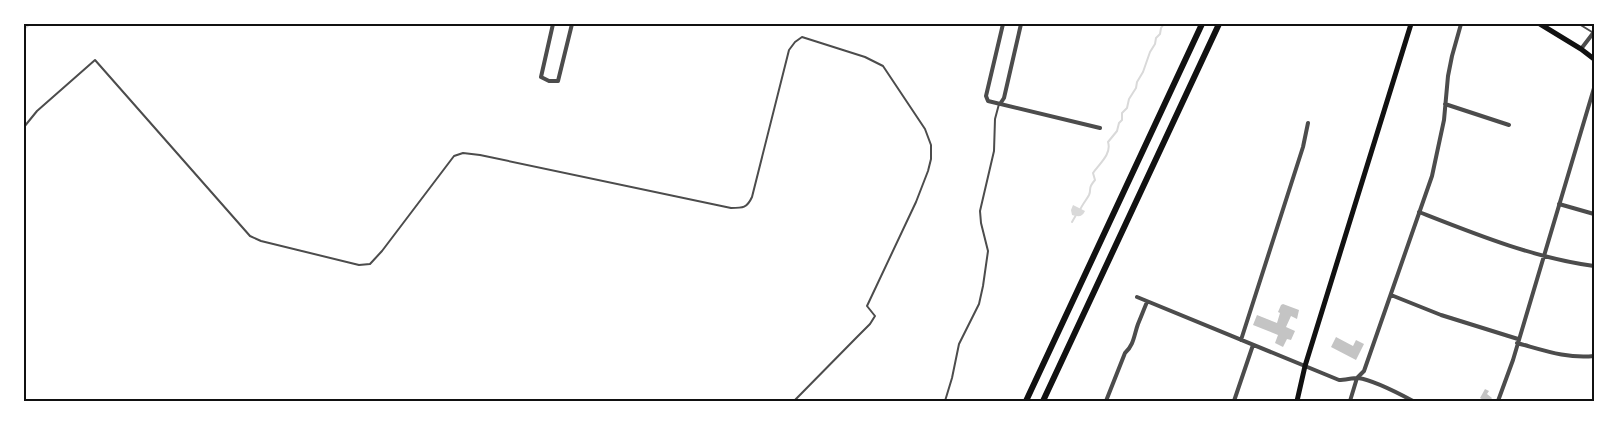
<svg xmlns="http://www.w3.org/2000/svg" width="1618" height="425" viewBox="0 0 1618 425" font-family="Roboto,sans-serif">
  <style>
    .water { fill: #d9d9d9 }
    .lines { fill: none; stroke-linecap: round; stroke-linejoin: round }
    .stream { stroke: #d9d9d9; stroke-width: 2 }
    .building { fill: #c4c4c4 }
    .service { stroke: #4c4c4c; stroke-width: 2 }
    .minor { stroke: #4c4c4c; stroke-width: 4 }
    .secondary { stroke: #111; stroke-width: 5 }
    .motorway { stroke: #111; stroke-width: 6 }
    .neatline { fill: none; stroke: #111; stroke-width: 2 }
  </style>
  <rect width="100%" height="100%" fill="#fff"/>
  <path class="water" d="M 1073,205 L 1085,211 C 1082,217 1079,217 1072,215 L 1071,210 Z"/>
  <g class="lines">
    <path class="stream" d="M 24,29 L 30,24
      M 1080,210 C 1082,205 1087,199 1089,195 C 1092,188 1087,189 1095,180 L 1093,173 C 1099,164 1112,154 1108,142 L 1117,131 L 1119,123 L 1122,120 L 1122,113 L 1127,108 L 1129,99 L 1136,88 L 1137,82 L 1143,72 L 1150,52 L 1155,44 L 1156,38 L 1160,34 L 1161,28 L 1164,24
      M 1072,222 L 1076,215"/>
  </g>
  <path class="building" d="M 1283,304 L 1299,310 L 1297,319 L 1291,316 L 1286,327 L 1295,331 L 1291,340 L 1287,339 L 1283,347 L 1275,343 L 1278,335 L 1253,325 L 1257,315 L 1277,323 L 1280,313 L 1278,312 L 1281,305 Z
    M 1336,337 L 1353,346 L 1356,340 L 1364,344 L 1356,360 L 1331,347 Z
    M 1485,389 L 1489,391 L 1487,394 L 1492,398 L 1490,401 L 1485,401 L 1480,398 Z"/>
  <g class="lines">
    <path class="service" d="M 1579,24 L 1592,32
      M 24,127 L 37,111 L 95,60 L 250,236 L 261,241 L 359,265 L 370,264 L 382,251 L 454,156 L 463,153 L 480,155 L 731,208 C 743,208 747,208 752,197 L 789,50 L 795,42 L 802,37 L 865,57 L 883,66 L 925,129 L 931,145 L 931,159 L 928,171 L 916,202 L 867,306 L 875,316 L 870,324 L 857,337 L 794,401
      M 945,401 L 952,378 L 959,344 L 979,304 L 983,286 L 988,251 L 981,223 L 980,211 L 994,151 L 995,119 L 999,104"/>
    <path class="minor" d="M 553,24 L 541,77 L 549,81 L 558,81 L 572,24
      M 1003,24 L 986,96 L 988,101 L 1100,128
      M 1581,49 L 1594,32
      M 1000,104 L 1004,98 L 1021,24
      M 1445,104 L 1509,125
      M 1559,204 L 1594,214
      M 1419,212 C 1475,234 1534,258 1594,266
      M 1391,295 L 1441,315 L 1518,339
      M 1137,297 L 1339,380 C 1345,380 1352,378 1358,378 C 1373,380 1400,394 1413,401
      M 1241,340 L 1303,147 L 1308,123
      M 1517,343 C 1543,350 1567,359 1594,356
      M 1106,401 L 1125,353 C 1134,345 1134,335 1138,324 C 1141,317 1144,309 1147,302
      M 1234,401 L 1253,345
      M 1350,401 L 1357,378 L 1364,371 L 1432,176 L 1444,120 L 1448,76 L 1452,56 L 1461,24
      M 1498,401 L 1513,360 L 1594,88"/>
    <path class="secondary" d="M 1540,24 L 1581,49 L 1594,59
      M 1297,401 L 1305,366 L 1411,24"/>
    <path class="motorway" d="M 1026,401 L 1202,24
      M 1043,401 L 1219,24"/>
  </g>
  <rect width="1618" height="425" fill="none" stroke="#ffffff" stroke-width="50"/>
  <rect x="25" y="25" width="1568" height="375" class="neatline"/>
</svg>
